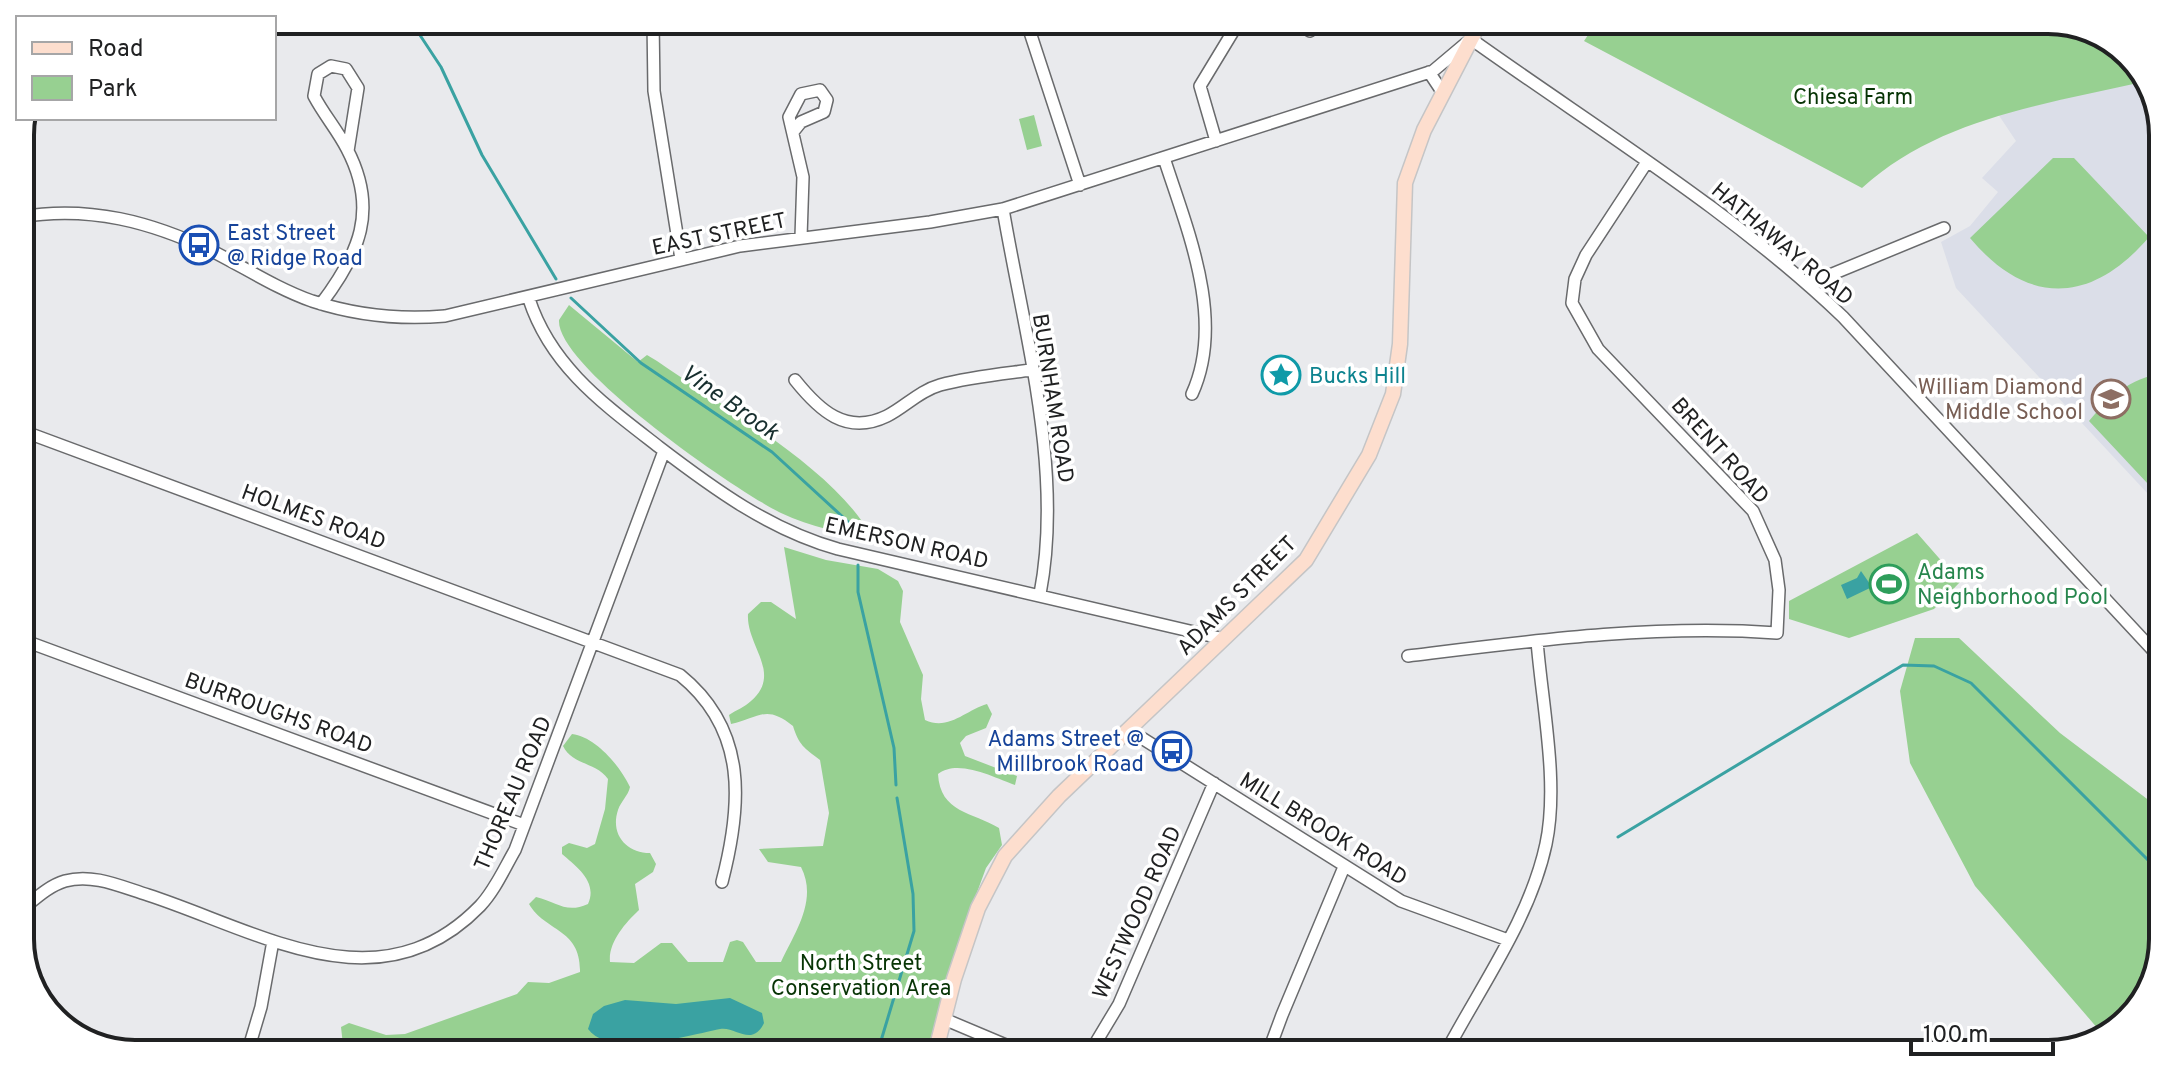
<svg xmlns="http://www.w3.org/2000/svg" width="2183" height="1074" viewBox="0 0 2183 1074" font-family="Overpass,sans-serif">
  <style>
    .built { fill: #dbdee8 }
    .green { fill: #97d091 }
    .water { fill: #3aa2a2 }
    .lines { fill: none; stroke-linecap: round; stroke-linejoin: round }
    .stream { stroke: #3aa2a2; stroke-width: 3 }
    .minor-casing { stroke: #696a6c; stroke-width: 14 }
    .major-casing { stroke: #c5c5c6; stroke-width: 17 }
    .minor { stroke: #fff; stroke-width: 11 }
    .major { stroke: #fddece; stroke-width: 14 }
    .labels { text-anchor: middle; stroke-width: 7; stroke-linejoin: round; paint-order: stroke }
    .park-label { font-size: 22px; fill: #073405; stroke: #fff }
    .transit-label { font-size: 22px; fill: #164399; stroke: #fff; text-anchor: start }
    .street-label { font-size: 22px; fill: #202122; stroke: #fff }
    .culture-label { font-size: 22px; fill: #0d838f; stroke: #fff; text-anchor: start }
    .education-label { font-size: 22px; fill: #785e54; stroke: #fff; text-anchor: end }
    .leisure-label { font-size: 22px; fill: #27864d; stroke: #fff; text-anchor: start }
    .water-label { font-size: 24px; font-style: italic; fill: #172e2e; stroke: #fff }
    .rim { fill: none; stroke: #202122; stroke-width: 4 }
  </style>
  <rect width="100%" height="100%" fill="#e9eaed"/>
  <path class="built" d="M 2146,79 L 2163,128 L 2163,510 L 1956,288 L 1941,242 L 1970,226 L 1998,192 L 1982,178 L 2016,141 L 1998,114 Z"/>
  <path class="green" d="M 1598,20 L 2048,20 L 2099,32 L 2143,71 L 2147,81 C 2048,104 1940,117 1862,188 L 1584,41 Z
    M 1034,115 L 1042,146 L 1027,150 L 1019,119 Z
    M 2053,158 L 2074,158 L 2149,237 C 2091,305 2027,306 1970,238 Z
    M 569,305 L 638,362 L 647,355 L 657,361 C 721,406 830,466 869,532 L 873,531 L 875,541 C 843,533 811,527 781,513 C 738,492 556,367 559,320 Z
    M 2163,373 L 2163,500 L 2089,421 C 2110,396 2129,379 2163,373 Z
    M 1917,533 L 1960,582 L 1934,609 L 1849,638 L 1789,619 L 1789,601 Z
    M 784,547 L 826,560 L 878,569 L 898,581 L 903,591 L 900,622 L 923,675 L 921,699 L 925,720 C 949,731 966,710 987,704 L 992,714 L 986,728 L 966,736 L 960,743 L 965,756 L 1017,776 L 1015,785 C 995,778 958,758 938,774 C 940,813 973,812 999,828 L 1002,845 L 986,868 L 965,925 L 928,1054 L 344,1054 L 341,1027 L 349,1023 L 386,1035 L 405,1034 L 517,994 L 528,982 L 549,983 L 580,972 C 581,928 545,932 529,904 L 536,897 C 557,902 566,914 588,904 C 598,882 577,867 562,854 L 562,847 L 569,843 L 587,848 L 595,844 L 605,809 L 608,779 C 596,762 572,765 563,746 L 572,734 C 596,737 620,766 630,787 C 628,796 621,801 618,810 C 610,834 626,853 650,853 L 656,864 L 653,872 L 635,884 L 639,910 C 625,923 608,943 610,962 L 634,963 L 661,943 L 672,943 L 688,962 L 723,962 L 730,942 L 737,940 L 743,942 L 756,962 L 781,962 C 795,932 818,900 801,867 L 768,862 L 759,849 L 823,846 L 829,813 L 820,760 C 804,748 799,745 793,726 C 765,703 758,719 731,724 L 729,715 C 736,710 745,707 751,701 C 783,673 746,646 748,614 L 761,602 L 771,602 L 796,619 Z
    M 1915,638 L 1959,638 L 2060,733 L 2163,811 L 2163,939 L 2151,990 L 2112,1035 L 2105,1037 L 1975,886 L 1910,763 L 1900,691 Z"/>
  <path class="water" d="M 1861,571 L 1872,587 L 1847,599 L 1841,585 L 1857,578 Z
    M 730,998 L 762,1013 L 764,1023 C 761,1029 758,1033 751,1035 C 740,1036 731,1027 720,1029 C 690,1035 610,1059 588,1029 L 593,1014 L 604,1006 L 625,1000 L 676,1004 Z"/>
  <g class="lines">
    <path class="stream" d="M 410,20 L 441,67 L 482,155 L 556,279
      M 571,298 L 641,363 L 772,452 L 857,530 L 858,541
      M 858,565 L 858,592 L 894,748 L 896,785
      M 1618,837 L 1903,665 L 1934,666 L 1971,683 L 2163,875
      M 2162,945 L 2163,938
      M 877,1054 L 914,931 L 913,894 L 897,798"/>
    <defs>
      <path id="minor" d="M 635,20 L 653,21
        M 653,20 L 654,91 L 681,259
        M 1026,20 L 1080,185
        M 1292,20 L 1310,31 L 1317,20
        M 1429,72 L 1443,93
        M 793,132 L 801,122 L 824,112 L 827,100 L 820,90 L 801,94 L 789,117 L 803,177 L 801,237
        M 1216,141 L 1200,86 L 1240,20
        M 1164,158 C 1187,229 1226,320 1192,394
        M 20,189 L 26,216
        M 1003,209 C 1024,333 1064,470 1040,594
        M 20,217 C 89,205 152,222 214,252 C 247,269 278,289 312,301 C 355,315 400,320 445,316 L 740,246 L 930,222 L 1003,209 L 1433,71 L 1471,39 C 1597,129 1731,210 1843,317 L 2163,661
        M 1808,284 L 1944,228
        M 529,299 C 551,367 605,405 659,447 C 714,489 770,530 838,549 L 1224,639
        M 321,304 C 359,254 379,210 347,149 C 338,131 324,115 314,96 L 318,74 L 331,66 L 346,69 L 358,88 L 348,151
        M 795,380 C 819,410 846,436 887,416 C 905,407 919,391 940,385 C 969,377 1001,374 1031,370
        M 20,430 L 680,675 C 748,730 742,805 722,882
        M 20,639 L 524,825
        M 1408,656 C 1530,641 1654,624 1777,633 L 1779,590 L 1775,560 L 1753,511 L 1598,349 L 1572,303 L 1575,279 L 1586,255 L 1647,162
        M 1129,730 L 1401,901 L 1508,940
        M 20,911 C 34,900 48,886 65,881 C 93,873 122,887 148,895 C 259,931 379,1010 480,906 C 495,890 504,869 515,850 L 664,451
        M 944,1019 L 1027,1054
        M 247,1054 L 261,1007 L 273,941
        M 1089,1054 L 1119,1004 L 1214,783
        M 1272,1054 L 1272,1042 L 1282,1015 L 1344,867
        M 1445,1054 C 1480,987 1530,919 1546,844 C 1559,783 1542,704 1537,641"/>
      <path id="major" d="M 935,1054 L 954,979 L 978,908 L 1005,856 L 1059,796 L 1306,560 L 1369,455 L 1393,394 L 1400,344 L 1405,183 L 1424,130 L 1481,20"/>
    </defs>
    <use href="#minor" class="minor-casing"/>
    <use href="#major" class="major-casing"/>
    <use href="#minor" class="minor"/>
    <use href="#major" class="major"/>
  </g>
  <defs>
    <symbol id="bus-ring" viewBox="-11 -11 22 22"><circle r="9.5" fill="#fff" stroke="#1a4fb4" stroke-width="1.5"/><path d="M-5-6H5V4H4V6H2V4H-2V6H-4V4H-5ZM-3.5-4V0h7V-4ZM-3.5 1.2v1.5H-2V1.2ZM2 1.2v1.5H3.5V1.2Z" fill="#1a4fb4"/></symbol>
    <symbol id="sight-ring" viewBox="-11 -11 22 22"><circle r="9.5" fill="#fff" stroke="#0f9aa8" stroke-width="1.5"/><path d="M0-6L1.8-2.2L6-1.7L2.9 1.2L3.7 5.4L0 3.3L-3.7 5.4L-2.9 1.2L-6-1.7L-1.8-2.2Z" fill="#0f9aa8"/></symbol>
    <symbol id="school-ring" viewBox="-11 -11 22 22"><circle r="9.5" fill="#fff" stroke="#8d6e63" stroke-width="1.5"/><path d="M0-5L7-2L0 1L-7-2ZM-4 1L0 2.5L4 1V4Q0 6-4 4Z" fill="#8d6e63"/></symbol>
    <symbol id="stadium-ring" viewBox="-11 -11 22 22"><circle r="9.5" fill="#fff" stroke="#2e9e5b" stroke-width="1.5"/><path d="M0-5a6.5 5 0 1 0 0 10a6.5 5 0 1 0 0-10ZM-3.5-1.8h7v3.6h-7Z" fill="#2e9e5b"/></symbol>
  </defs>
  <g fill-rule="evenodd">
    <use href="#bus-ring" x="177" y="223" width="44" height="44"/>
    <use href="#sight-ring" x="1259" y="353" width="44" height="44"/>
    <use href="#school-ring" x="2089" y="377" width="44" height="44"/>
    <use href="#stadium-ring" x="1867" y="562" width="44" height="44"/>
    <use href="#bus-ring" x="1150" y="729" width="44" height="44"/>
  </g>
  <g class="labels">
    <g class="park-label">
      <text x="1853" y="104">Chiesa Farm</text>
      <text x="861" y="970">North Street<tspan x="861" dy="25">Conservation Area</tspan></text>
    </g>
    <g class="transit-label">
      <text x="227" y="240">East Street<tspan x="227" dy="25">@ Ridge Road</tspan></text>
      <text x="1144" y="746" text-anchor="end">Adams Street @<tspan x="1144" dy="25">Millbrook Road</tspan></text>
    </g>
    <g class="street-label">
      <text transform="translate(719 233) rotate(-12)" y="8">EAST STREET</text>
      <text transform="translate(1783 243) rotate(40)" y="8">HATHAWAY ROAD</text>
      <text transform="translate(1054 398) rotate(81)" y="8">BURNHAM ROAD</text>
      <text transform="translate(1721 450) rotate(48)" y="8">BRENT ROAD</text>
      <text transform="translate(314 516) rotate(20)" y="8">HOLMES ROAD</text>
      <text transform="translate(907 542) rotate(13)" y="8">EMERSON ROAD</text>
      <text transform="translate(1236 595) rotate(-45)" y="8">ADAMS STREET</text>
      <text transform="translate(279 712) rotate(20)" y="8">BURROUGHS ROAD</text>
      <text transform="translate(512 793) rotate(-67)" y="8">THOREAU ROAD</text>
      <text transform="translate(1324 828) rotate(32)" y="8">MILL BROOK ROAD</text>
      <text transform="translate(1136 912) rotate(-66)" y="8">WESTWOOD ROAD</text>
    </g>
    <g class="culture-label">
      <text x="1309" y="383">Bucks Hill</text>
    </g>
    <g class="education-label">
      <text x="2083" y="394">William Diamond<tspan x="2083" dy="25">Middle School</tspan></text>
    </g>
    <g class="leisure-label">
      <text x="1917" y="579">Adams<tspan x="1917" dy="25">Neighborhood Pool</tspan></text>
    </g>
    <g class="water-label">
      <text transform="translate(730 402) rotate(35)" y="8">Vine Brook</text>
    </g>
  </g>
  <path d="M0 0H2183V1074H0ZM135 34H2048A101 101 0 0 1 2149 135V939A101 101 0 0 1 2048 1040H135A101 101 0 0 1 34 939V135A101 101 0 0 1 135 34Z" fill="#fff" fill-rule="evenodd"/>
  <path class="rim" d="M135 34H2048A101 101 0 0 1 2149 135V939A101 101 0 0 1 2048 1040H135A101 101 0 0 1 34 939V135A101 101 0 0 1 135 34Z"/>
  <rect x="16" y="16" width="260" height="104" fill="#ffffff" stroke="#a6a6a7" stroke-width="2"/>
  <rect x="32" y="42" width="40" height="12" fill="#fddece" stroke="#a6a6a7" stroke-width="2"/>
  <text x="88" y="56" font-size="24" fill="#202122">Road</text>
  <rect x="32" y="76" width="40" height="24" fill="#97d091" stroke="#a6a6a7" stroke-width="2"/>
  <text x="88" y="96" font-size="24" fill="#202122">Park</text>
  <path d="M1911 1042v12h142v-12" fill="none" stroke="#202122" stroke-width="4"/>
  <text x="1923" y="1042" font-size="24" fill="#202122" stroke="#ffffff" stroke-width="6" paint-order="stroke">100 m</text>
</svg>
